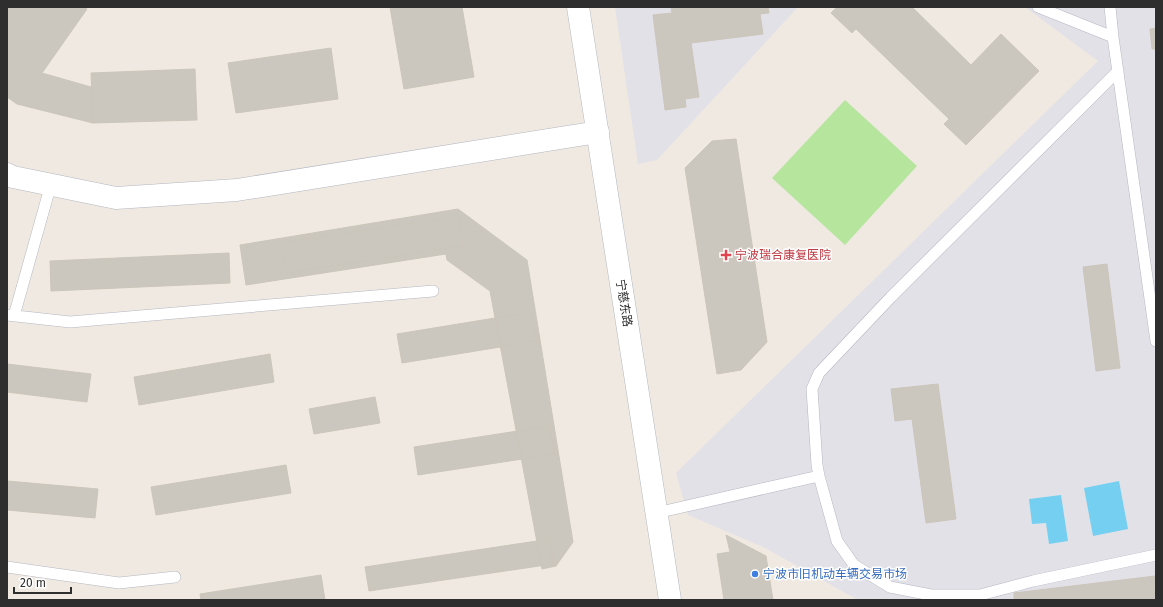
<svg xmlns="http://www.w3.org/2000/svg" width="1163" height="607" viewBox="0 0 1163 607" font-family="'Fira Sans','Noto Sans SC',sans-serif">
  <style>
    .industrial { fill: #e3e1e8 }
    .green { fill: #b6e59e }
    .water { fill: #75cff0 }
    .building { fill: #cbc7bf; stroke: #cbc5ba }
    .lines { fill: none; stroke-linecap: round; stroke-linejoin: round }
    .lane-casing { stroke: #b4b7c1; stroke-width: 12 }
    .street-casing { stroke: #b4b7c1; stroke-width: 23 }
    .secondary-casing { stroke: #b4b7c1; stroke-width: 23 }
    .lane { stroke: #fff; stroke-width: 11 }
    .street { stroke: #fff; stroke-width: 22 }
    .secondary { stroke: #fff; stroke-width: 22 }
    .health-dot { fill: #e0444e; stroke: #fff; stroke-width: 1.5 }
    .shop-dot { fill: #3f7fe0; stroke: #fff; stroke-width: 1.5 }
    .labels { text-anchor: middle; stroke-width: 3; stroke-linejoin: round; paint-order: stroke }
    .health-label { font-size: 12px; fill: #be3a42; stroke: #fff; text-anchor: start }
    .street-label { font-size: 12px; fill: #2e2e2e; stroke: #fff }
    .shop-label { font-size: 12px; fill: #366cbe; stroke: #fff; text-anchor: start }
  </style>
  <rect width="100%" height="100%" fill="#efe9e1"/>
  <path class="industrial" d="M 615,7 L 798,7 L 657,160 L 638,164 Z
    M 1025,7 L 1156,7 L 1156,600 L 858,600 L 765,548 L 688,515 L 676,473 L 1098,61 Z"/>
  <path class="green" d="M 845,100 L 917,166 L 845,245 L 772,178 Z"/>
  <path class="water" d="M 1119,481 L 1128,529 L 1093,536 L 1084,488 Z
    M 1061,495 L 1068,541 L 1049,544 L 1046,523 L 1032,524 L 1029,499 Z"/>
  <path class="building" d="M 7,7 L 84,7 L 87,9 L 42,73 L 91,87 L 93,123 L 17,104 L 7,97 Z
    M 390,7 L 462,7 L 474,77 L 404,89 Z
    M 671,7 L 768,7 L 769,13 L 760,14 L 763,34 L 691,43 L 699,97 L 685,99 L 686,107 L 665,110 L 653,15 L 672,13 Z
    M 837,7 L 912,7 L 971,65 L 1001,34 L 1039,71 L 966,145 L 944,124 L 949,119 L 856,29 L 852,33 L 831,13 Z
    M 1156,28 L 1156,49 L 1152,49 L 1150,29 Z
    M 331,48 L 338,99 L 236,113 L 228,63 Z
    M 195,69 L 197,120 L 93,123 L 91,73 Z
    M 736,139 L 767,342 L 741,370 L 717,374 L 685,168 L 712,141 Z
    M 458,209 L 527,260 L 573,542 L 556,566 L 542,569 L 490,291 L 447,260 L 446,254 L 246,285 L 240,245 Z
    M 459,216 L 463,246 L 286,273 L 281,243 Z
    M 229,253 L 230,283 L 51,291 L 50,261 Z
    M 1107,264 L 1120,368 L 1096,371 L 1083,267 Z
    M 532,312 L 537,341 L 402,363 L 397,334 Z
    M 270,354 L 274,382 L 139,405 L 134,377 Z
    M 7,364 L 91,374 L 87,402 L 7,392 Z
    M 938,384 L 956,519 L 926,523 L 912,419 L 895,421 L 891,389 Z
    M 375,397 L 380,423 L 314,434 L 309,409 Z
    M 550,426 L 555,454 L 418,475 L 414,447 Z
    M 286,465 L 291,493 L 156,515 L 151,487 Z
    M 7,481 L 98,489 L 95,518 L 7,510 Z
    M 726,535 L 766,556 L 773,600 L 724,600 L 717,554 L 730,552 Z
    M 550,539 L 553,564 L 369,591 L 365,567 Z
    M 321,575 L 325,600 L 201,600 L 200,594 Z
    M 1155,576 L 1156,600 L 1014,600 L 1014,593 Z"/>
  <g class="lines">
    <defs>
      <path id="lane" d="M 1038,7 L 1113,37
        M 1110,7 L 1113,37 L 1156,341
        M 1118,71 L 891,297 L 819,373 L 812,389 L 817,465 L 819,476 L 837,541 L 854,565 L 890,587 L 931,595 L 980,595 L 1033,581 L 1156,555
        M 7,315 L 70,322 L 433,291
        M 14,316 L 51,184
        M 656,513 L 819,476
        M 7,567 L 119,583 L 175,577"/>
      <path id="street" d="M 7,174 L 13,177 L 116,198 L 237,190 L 598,132"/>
      <path id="secondary" d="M 578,7 L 670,600"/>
    </defs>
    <use href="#lane" class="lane-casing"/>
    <use href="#street" class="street-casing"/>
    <use href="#secondary" class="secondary-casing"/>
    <use href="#lane" class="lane"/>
    <use href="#street" class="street"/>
    <use href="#secondary" class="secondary"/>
  </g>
  <path class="health-dot" d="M724 249h4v4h4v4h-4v4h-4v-4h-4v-4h4z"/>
  <circle class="shop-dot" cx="755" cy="574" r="4"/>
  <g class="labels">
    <g class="health-label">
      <text x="735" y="259">宁波瑞合康复医院</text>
    </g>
    <g class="street-label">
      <text transform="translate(624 303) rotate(81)" y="4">宁慈东路</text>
    </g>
    <g class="shop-label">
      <text x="763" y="578">宁波市旧机动车辆交易市场</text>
    </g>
  </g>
  <rect width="1163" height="607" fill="none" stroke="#2e2e2e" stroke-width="16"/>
  <path d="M14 587v6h57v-6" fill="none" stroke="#2e2e2e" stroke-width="2"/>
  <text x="20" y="587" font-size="12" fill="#2e2e2e" stroke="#ffffff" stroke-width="3" paint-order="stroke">20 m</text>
</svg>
